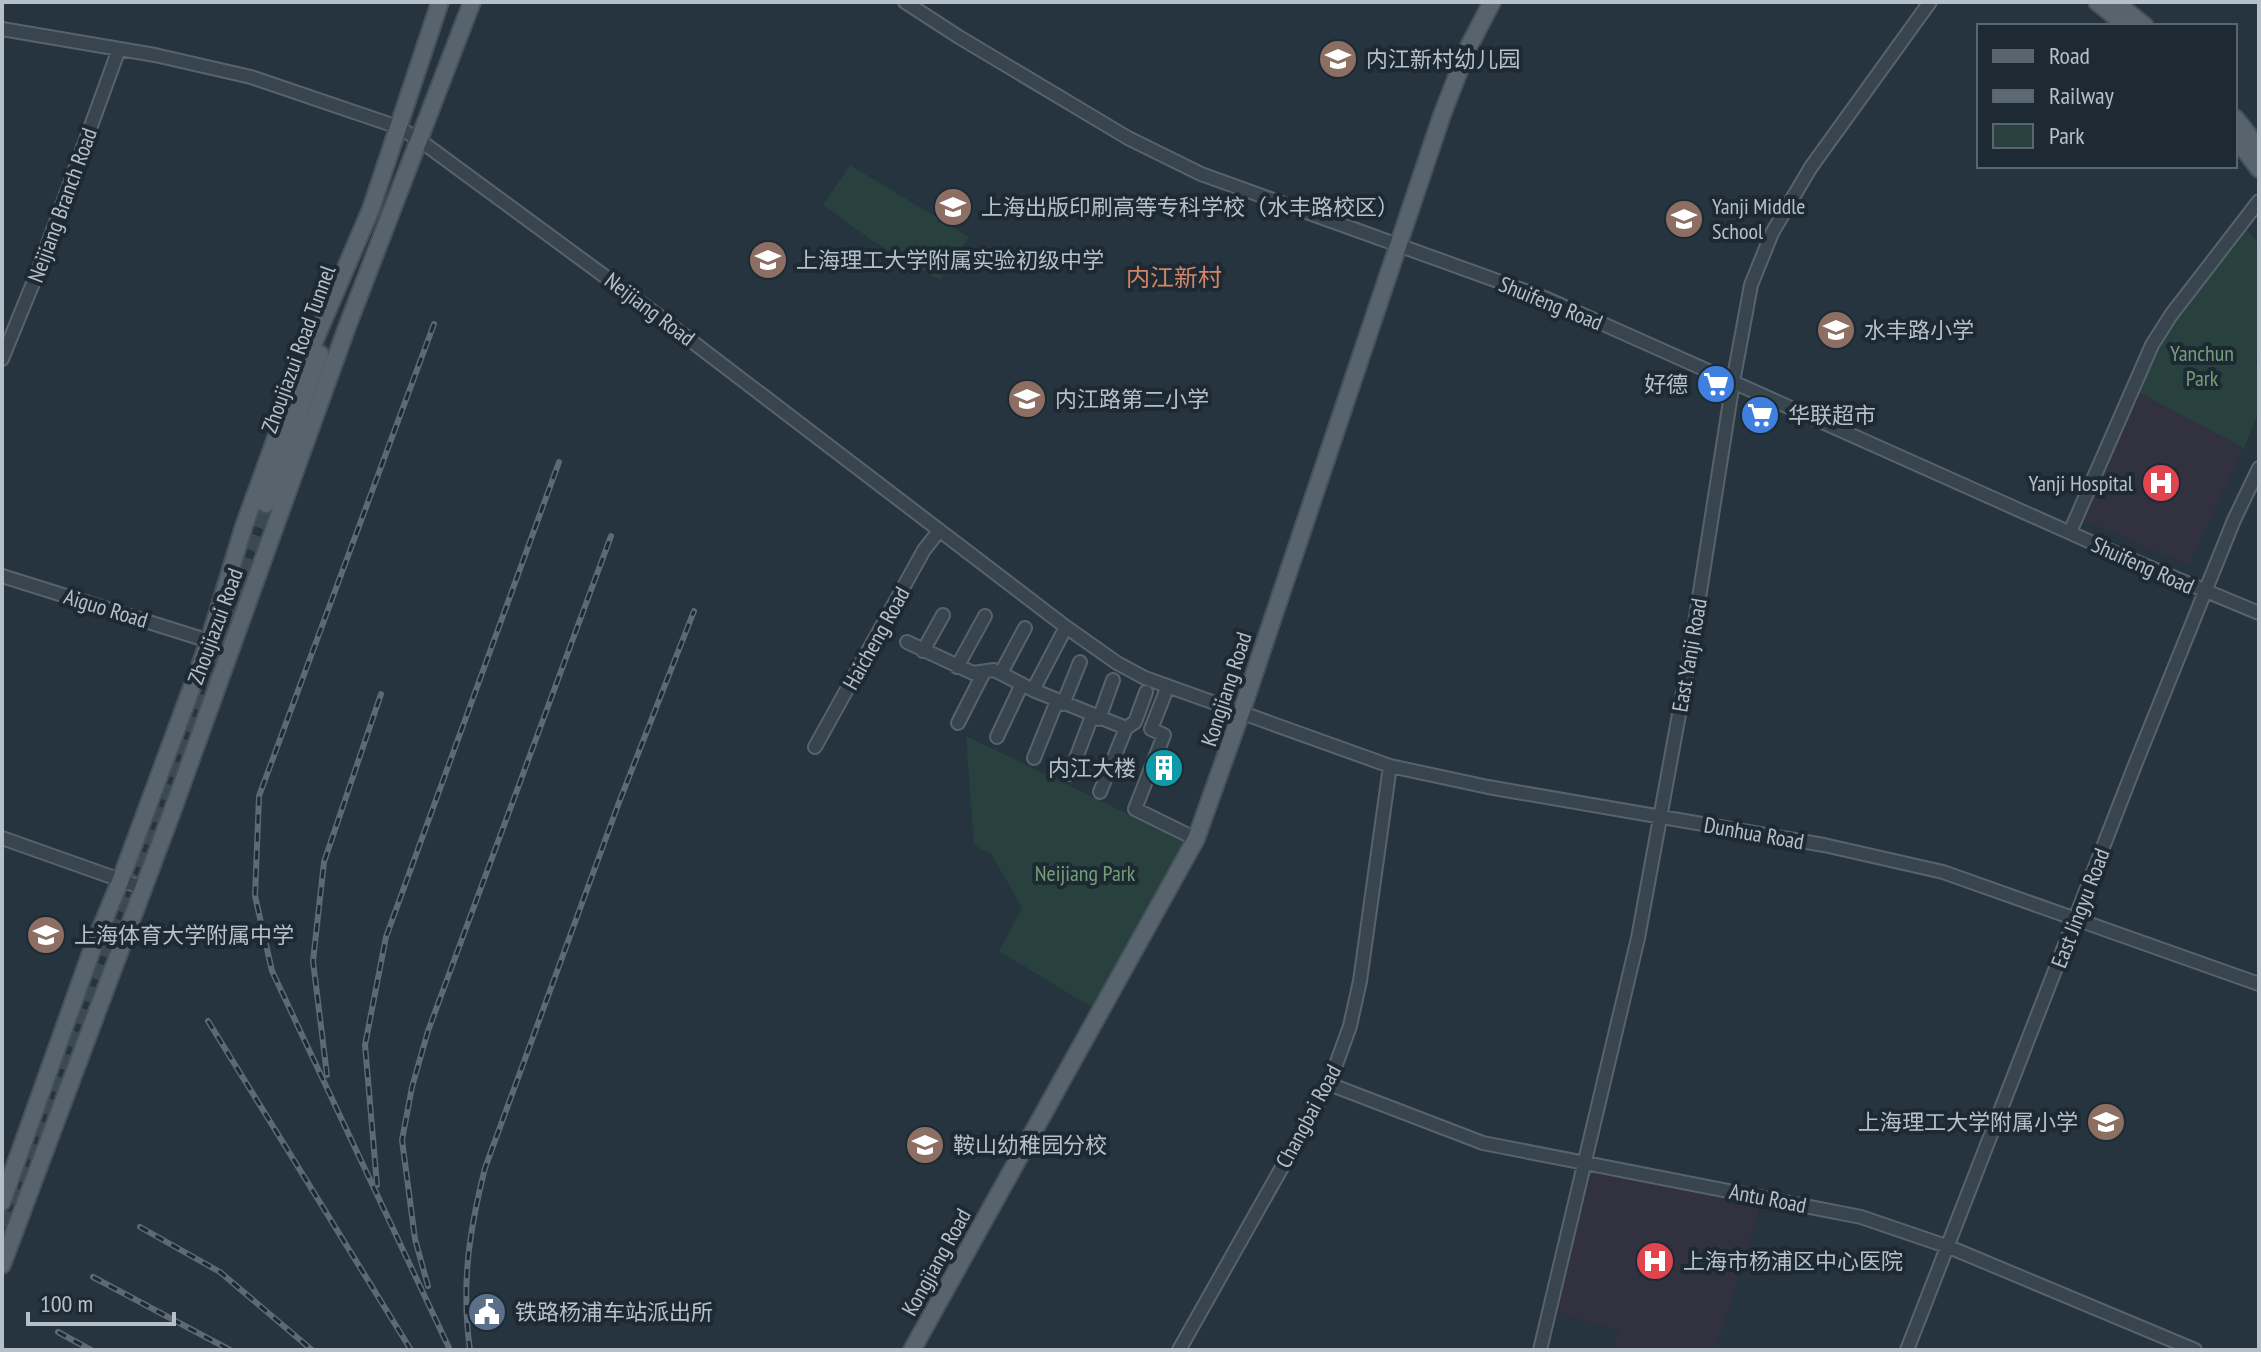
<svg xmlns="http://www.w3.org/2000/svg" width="2261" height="1352" viewBox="0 0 2261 1352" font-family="'PT Sans Narrow','Noto Sans SC',sans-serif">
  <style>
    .medical { fill: #31313f }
    .park { fill: #28413f }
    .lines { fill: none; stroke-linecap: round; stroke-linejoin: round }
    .major-tunnel { stroke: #3b4953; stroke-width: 16; stroke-dasharray: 16 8; stroke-linecap: butt }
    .minor-casing { stroke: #57636c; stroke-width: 16 }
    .major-casing { stroke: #45515a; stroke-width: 20 }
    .minor { stroke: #39454e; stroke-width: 12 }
    .major { stroke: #57646e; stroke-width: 16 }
    .rail-casing { stroke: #5b6a75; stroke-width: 6 }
    .rail { stroke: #1e2a33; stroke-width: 3; stroke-dasharray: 9; stroke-linecap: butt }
    .labels { text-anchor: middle; stroke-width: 8; stroke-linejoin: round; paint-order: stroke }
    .poi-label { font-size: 22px; fill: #b5c0c9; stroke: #1e2a33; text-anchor: start }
    .street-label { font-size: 22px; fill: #b5c0c9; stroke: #1e2a33 }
    .park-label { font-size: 22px; fill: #749e78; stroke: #1e2a33 }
    .neighbourhood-label { font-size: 24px; fill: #d28667; stroke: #1e2a33 }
  </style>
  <rect width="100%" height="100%" fill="#25343e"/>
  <path class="medical" d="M 2138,392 L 2244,448 L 2188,565 L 2079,518 Z
    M 1590,1168 L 1761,1204 L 1716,1350 L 1615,1350 L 1618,1331 L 1554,1311 Z"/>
  <path class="park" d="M 850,165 L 969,237 L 940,280 L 873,241 L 823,205 Z
    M 2238,219 L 2259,245 L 2259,357 L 2255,362 L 2259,366 L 2259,412 L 2244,448 L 2138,392 L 2146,362 Z
    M 966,736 L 1186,842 L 1093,1008 L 999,951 L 1022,908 L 992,855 L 974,845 Z"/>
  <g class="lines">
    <path class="major-tunnel" d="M 2,1226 L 136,866 L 266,504"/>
    <defs>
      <path id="minor" d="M 905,2 L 959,37 L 1128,138 L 1201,174 L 1545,298 L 2122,556 L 2259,613
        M 2,29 L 155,55 L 251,77 L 398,127 L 418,139 L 656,314 L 1066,627 L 1117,663 L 1145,678 L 1390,766 L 1488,787 L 1824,845 L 1943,872 L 2259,984
        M 2,359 L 40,266 L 119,49
        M 2070,532 L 2152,345 L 2171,315 L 2259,201
        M 2,576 L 209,641
        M 1066,627 L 1033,690 L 1126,728 L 1135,722 L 1146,692
        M 907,642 L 973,673 L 994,670 L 1033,690
        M 923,651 L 943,615
        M 957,667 L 985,616
        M 1001,673 L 1025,628
        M 1168,686 L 1151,729 L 1164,735 L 1135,809 L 1196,839
        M 1063,704 L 1080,662
        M 1099,719 L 1113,680
        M 958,723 L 984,672
        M 997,737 L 1022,684
        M 815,747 L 924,550 L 939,531
        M 1034,758 L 1057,701
        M 1070,774 L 1092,716
        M 1100,792 L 1126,728
        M 2,838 L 143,888
        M 1329,1084 L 1483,1143 L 1861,1217 L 1949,1247 L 2195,1350
        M 1179,1350 L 1329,1084 L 1350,1026 L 1360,981 L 1390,766
        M 1540,1350 L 1638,938 L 1691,649 L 1733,382 L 1751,285 L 1772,233 L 1811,167 L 1930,2
        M 1907,1350 L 2135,765 L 2234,520 L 2259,468"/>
      <path id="major" d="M 2097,2 L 2127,26
        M 2115,2 L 2145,26
        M 2235,118 L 2259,148
        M 2235,137 L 2259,169
        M 266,504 L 320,354
        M 2,1202 L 93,947 L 121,879 L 209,641 L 244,526 L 293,391 L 371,209 L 440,2
        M 2,1265 L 172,812 L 347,327 L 472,2
        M 912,1350 L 1196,839 L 1241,713 L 1442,115 L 1468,48 L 1492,2"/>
    </defs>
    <use href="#minor" class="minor-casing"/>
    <use href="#major" class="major-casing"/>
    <use href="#minor" class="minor"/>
    <use href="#major" class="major"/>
    <defs>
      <path id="rail" d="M 434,324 L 259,796 L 255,896 L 272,971 L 450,1350
        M 208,1021 L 411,1350
        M 327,1075 L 313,961 L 324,862 L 381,694
        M 377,1185 L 365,1045 L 386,937 L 559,462
        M 140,1227 L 220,1272 L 312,1350
        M 93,1277 L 230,1350
        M 428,1286 L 415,1239 L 402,1140 L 412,1087 L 428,1031 L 611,536
        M 58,1332 L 91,1350
        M 470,1350 C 461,1284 469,1232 485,1168 L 618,805 L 694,611"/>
    </defs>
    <use href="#rail" class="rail-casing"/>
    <use href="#rail" class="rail"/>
  </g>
  <defs>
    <symbol id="school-disc" viewBox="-11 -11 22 22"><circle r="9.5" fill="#8d6e63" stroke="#1e2a33"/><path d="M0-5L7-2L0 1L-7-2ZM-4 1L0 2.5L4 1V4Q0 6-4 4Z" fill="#fff"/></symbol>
    <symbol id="university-disc" viewBox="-11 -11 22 22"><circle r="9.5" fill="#8d6e63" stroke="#1e2a33"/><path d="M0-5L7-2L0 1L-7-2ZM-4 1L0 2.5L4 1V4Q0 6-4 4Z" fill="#fff"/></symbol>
    <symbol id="supermarket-disc" viewBox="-11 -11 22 22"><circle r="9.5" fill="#3f7fe0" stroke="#1e2a33"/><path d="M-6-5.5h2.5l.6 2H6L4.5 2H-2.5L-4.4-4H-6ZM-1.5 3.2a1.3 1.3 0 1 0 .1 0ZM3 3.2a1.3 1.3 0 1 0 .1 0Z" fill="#fff"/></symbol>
    <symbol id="hospital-disc" viewBox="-11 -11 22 22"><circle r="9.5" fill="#e0444e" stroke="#1e2a33"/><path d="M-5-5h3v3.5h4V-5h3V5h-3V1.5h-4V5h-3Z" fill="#fff"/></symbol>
    <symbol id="building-disc" viewBox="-11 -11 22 22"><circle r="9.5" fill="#0f9aa8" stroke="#1e2a33"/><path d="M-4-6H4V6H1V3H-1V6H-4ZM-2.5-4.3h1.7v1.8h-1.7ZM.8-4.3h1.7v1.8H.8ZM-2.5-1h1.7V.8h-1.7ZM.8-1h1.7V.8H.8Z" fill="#fff"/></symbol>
    <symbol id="civic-disc" viewBox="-11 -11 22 22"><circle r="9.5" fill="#5c6f8a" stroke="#1e2a33"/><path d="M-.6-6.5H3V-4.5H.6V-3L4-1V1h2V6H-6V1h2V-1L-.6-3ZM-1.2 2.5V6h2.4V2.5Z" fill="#fff"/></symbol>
  </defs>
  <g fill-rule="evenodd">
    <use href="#school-disc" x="1316" y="37" width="44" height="44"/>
    <use href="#university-disc" x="931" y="185" width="44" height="44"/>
    <use href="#school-disc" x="1662" y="197" width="44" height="44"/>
    <use href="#school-disc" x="746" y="238" width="44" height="44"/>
    <use href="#school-disc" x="1814" y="308" width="44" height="44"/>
    <use href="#supermarket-disc" x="1694" y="362" width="44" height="44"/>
    <use href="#school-disc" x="1005" y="377" width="44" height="44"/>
    <use href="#supermarket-disc" x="1738" y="393" width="44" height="44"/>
    <use href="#hospital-disc" x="2139" y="461" width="44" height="44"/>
    <use href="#building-disc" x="1142" y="746" width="44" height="44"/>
    <use href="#school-disc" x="24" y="913" width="44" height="44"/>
    <use href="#school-disc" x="2084" y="1100" width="44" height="44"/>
    <use href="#school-disc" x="903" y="1123" width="44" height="44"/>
    <use href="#hospital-disc" x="1633" y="1239" width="44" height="44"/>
    <use href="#civic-disc" x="465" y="1290" width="44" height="44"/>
  </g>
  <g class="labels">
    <g class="poi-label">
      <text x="1366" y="67">内江新村幼儿园</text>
      <text x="1712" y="214">Yanji Middle<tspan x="1712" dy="25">School</tspan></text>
      <text x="981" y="215">上海出版印刷高等专科学校（水丰路校区）</text>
      <text x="796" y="268">上海理工大学附属实验初级中学</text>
      <text x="1864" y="338">水丰路小学</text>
      <text x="1688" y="392" text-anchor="end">好德</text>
      <text x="1055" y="407">内江路第二小学</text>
      <text x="1788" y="423">华联超市</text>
      <text x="2133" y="491" text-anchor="end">Yanji Hospital</text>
      <text x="1136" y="776" text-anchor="end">内江大楼</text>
      <text x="74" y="943">上海体育大学附属中学</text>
      <text x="2078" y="1130" text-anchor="end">上海理工大学附属小学</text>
      <text x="953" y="1153">鞍山幼稚园分校</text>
      <text x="1683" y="1269">上海市杨浦区中心医院</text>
      <text x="515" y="1320">铁路杨浦车站派出所</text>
    </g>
    <g class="street-label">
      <text transform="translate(62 205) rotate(-70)" y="8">Neijiang Branch Road</text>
      <text transform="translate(1551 303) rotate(22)" y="8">Shuifeng Road</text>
      <text transform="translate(650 309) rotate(37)" y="8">Neijiang Road</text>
      <text transform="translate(298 349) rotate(-70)" y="8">Zhoujiazui Road Tunnel</text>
      <text transform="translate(2143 565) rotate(24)" y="8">Shuifeng Road</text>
      <text transform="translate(106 608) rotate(17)" y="8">Aiguo Road</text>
      <text transform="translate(215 626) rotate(-70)" y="8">Zhoujiazui Road</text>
      <text transform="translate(876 638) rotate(-61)" y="8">Haicheng Road</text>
      <text transform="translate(1689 655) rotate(-80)" y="8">East Yanji Road</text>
      <text transform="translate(1226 689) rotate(-72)" y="8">Kongjiang Road</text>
      <text transform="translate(1754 833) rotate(10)" y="8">Dunhua Road</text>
      <text transform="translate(2080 908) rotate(-69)" y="8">East Jingyu Road</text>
      <text transform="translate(1308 1116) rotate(-62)" y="8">Changbai Road</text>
      <text transform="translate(1768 1198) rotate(11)" y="8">Antu Road</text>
      <text transform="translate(936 1262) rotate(-61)" y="8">Kongjiang Road</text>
    </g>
    <g class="park-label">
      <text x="2202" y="361">Yanchun<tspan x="2202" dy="25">Park</tspan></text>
      <text x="1085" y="881">Neijiang Park</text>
    </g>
    <g class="neighbourhood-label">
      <text x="1174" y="286">内江新村</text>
    </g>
  </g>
  <rect width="2261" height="1352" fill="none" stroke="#b5c0c9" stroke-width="8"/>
  <rect x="1977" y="24" width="260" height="144" fill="#1e2a33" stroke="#5a666f" stroke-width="2"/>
  <rect x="1993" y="50" width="40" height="12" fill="#57646e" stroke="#5a666f" stroke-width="2"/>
  <text x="2049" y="64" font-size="24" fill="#b5c0c9">Road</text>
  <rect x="1993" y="90" width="40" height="12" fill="#5b6a75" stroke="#5a666f" stroke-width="2"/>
  <text x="2049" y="104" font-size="24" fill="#b5c0c9">Railway</text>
  <rect x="1993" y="124" width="40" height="24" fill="#28413f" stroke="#5a666f" stroke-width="2"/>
  <text x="2049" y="144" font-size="24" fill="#b5c0c9">Park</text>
  <path d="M28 1312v12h146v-12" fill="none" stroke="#b5c0c9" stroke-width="4"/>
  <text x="40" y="1312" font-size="24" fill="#b5c0c9" stroke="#1e2a33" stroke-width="6" paint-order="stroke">100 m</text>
</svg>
